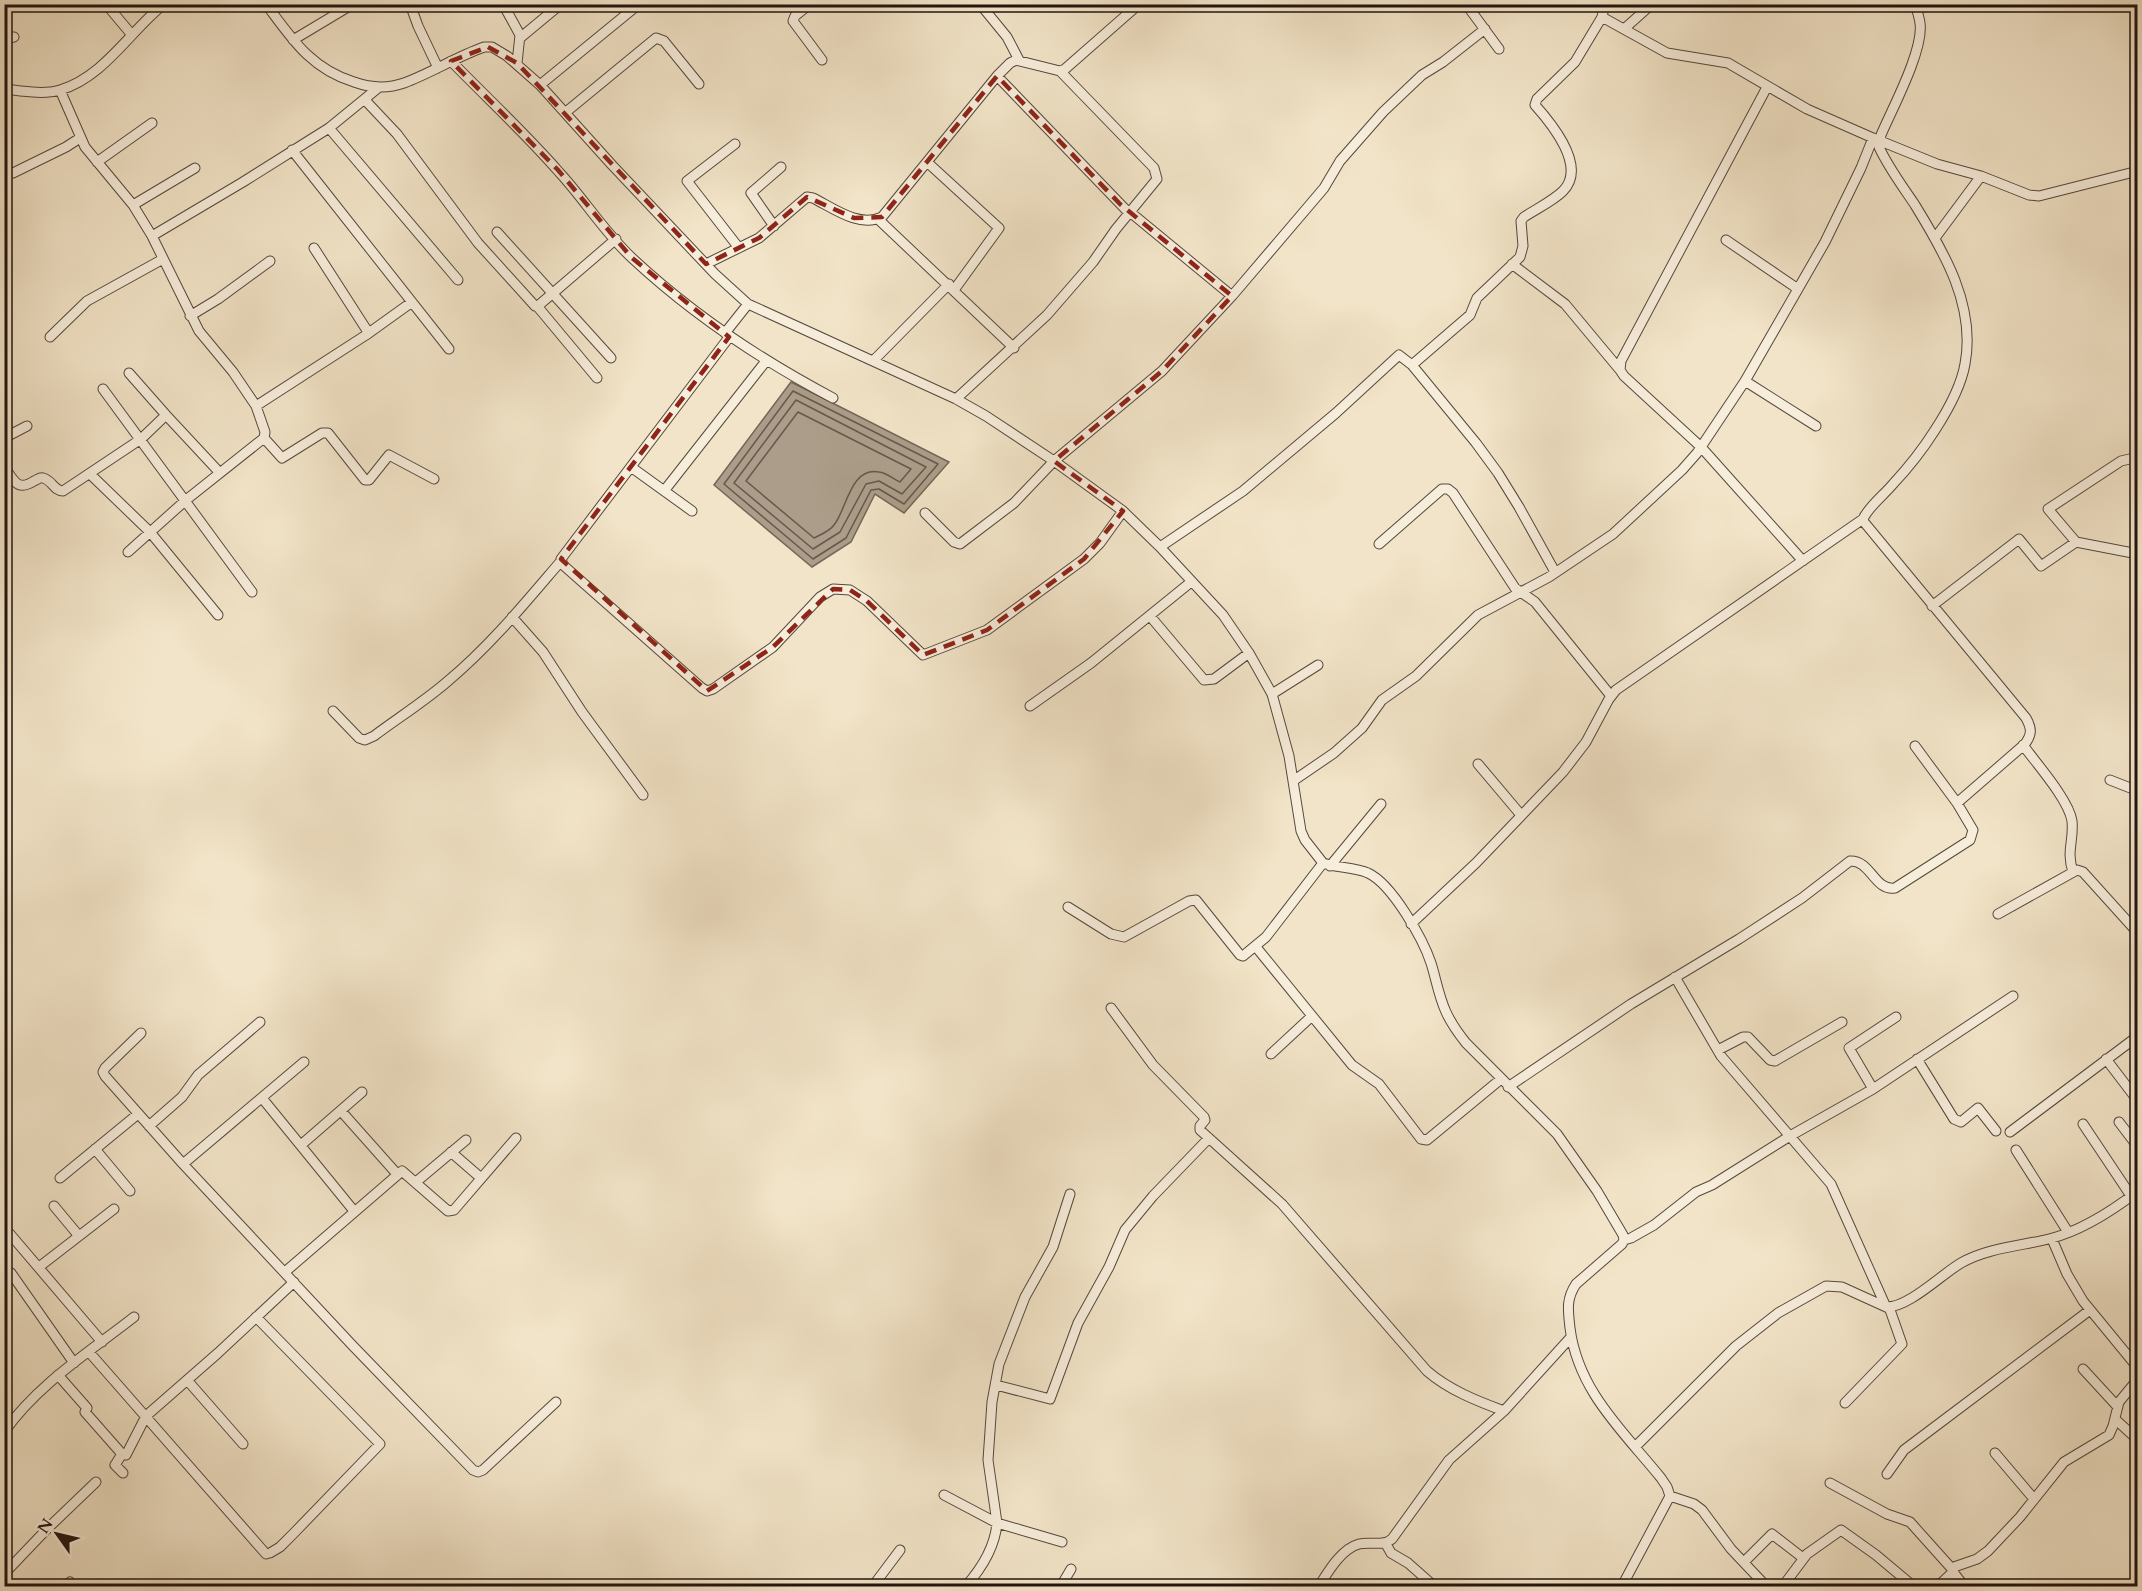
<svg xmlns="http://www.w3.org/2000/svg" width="2142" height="1591" viewBox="0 0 2142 1591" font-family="Cardo,serif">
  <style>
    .water { fill: #ab9d89; stroke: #746658; stroke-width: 1.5 }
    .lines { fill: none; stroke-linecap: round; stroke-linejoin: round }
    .shore { stroke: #66584c; stroke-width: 1.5 }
    .street-casing { stroke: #55483d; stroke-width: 11 }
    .street { stroke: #f7eddb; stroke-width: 9 }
    .marked { fill: none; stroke: #8f2418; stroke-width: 4.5; stroke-dasharray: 12 8; stroke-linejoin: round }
  </style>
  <rect width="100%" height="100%" fill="#f2e4c8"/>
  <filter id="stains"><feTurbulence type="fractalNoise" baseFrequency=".00333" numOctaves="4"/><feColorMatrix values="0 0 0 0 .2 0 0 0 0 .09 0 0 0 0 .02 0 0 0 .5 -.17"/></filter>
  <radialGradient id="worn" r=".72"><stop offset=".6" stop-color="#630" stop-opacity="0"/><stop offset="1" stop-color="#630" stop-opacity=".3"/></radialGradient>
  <path class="water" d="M 791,382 L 949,462 L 904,513 L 875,494 L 851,542 L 812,567 L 714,485 Z"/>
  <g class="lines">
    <path class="shore" d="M 793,391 L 938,464 L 904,504 L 879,489 L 871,490 L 846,538 L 813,559 L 724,484 Z
      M 796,400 L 926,467 L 902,494 L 879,481 L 866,484 L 840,532 L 813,549 L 734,483 Z
      M 798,412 L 911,469 L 900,482 C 893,479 887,473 879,472 C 850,467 847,509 834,525 C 830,531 820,535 814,538 L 746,481 Z"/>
    <defs>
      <path id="street" d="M 106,4 L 132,35
        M 266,4 C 292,39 311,69 354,82 C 371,88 387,89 404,83 C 431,73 456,57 484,47 L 492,47 L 507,56 L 540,85 L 612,165 L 715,274 L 748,304 L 956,399 L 986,416 L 1054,461 L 1123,511 L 1160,547 L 1223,615 L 1249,653 L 1272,694 L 1289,756 L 1301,831 L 1305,840 L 1323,863 C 1337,868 1354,867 1368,873 C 1392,884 1423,939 1431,963 C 1436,979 1439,997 1446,1012 C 1451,1023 1458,1033 1466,1043 L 1557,1134 L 1597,1191 L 1623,1235 L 1624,1240 L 1622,1244 L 1576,1284 C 1566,1299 1568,1310 1570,1328 C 1578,1391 1623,1431 1661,1478 L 1667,1487 L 1670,1496 L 1622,1586
        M 410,4 L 418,26 L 438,68
        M 503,4 L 520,35 L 517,63
        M 810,4 L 795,16 L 793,21 L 822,60
        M 980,4 L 1007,37 L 1019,60
        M 1466,4 L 1499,49
        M 1602,17 L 1667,53 L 1728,63 L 1807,109 L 1873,138 L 1937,164 L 1981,176 L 2029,195 L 2039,196 L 2138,171
        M 1624,29 L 1652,4
        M 520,38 L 561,4
        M 4,39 L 14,37
        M 293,40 L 353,4
        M 451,61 C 487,98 525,133 559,172 C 584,199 605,233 632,258 C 692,314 761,360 833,398
        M 997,76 L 1129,213
        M 540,85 L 639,4
        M 1767,87 L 1621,361 L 1620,370 L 1624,376 L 1701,447 L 1803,561
        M 4,89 C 22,91 43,95 60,90 C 104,77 130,31 164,4
        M 60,90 L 85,147 L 133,205 L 152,236 L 199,331 L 233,372 L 256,406 L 265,432 L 264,438 L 186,500 L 128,552
        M 365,100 L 397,134 L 478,243 L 535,306 L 539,305 L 616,239
        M 566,112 L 656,38 L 664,41 L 699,84
        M 329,128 L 458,280
        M 735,144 L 687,181 L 739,248
        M 292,150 L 449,349
        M 97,162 L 152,123
        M 927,162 L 999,228 L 954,290
        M 13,173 L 66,147 L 80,138
        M 133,205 L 195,168
        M 1130,212 L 1232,296
        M 878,219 L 1014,348
        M 774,226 L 751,193 L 781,167
        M 497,232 L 611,358
        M 152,236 L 243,182 L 329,128 L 378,88
        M 1935,238 L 1981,176
        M 1726,240 L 1798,289
        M 706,264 L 759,238 L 807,197 L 813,198 C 833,208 859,228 882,217 L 997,76 L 1010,63 L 1016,60 L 1060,71 L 1065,69 L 1139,4
        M 1512,264 L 1565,304 L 1620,370
        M 537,306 L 597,378
        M 190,316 L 218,299 L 270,261
        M 725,333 L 748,304
        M 366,335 L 412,302
        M 730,336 L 561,559 L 563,565 L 702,688 L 707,691 L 713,689 L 773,647 L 820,597 L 833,589 L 850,590 L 867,601 L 923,655 L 987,630 L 1084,559 L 1100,543 L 1123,511
        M 50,337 L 87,301 L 163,259
        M 874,360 L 949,284
        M 1412,365 L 1470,315 L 1477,298 L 1520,257 L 1523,246 L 1521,221 L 1524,217 C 1536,209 1553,201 1563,191 C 1587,167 1552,124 1535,105 L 1537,99 L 1575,62 L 1602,17 L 1603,12 L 1599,4
        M 129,373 L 166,415
        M 1745,381 L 1816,426
        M 103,389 L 252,592
        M 956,399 L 1047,315 L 1093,262 L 1116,229 L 1157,179 L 1154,168 L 1060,71
        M 256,406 L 366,335 L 368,332 L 314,248
        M 4,438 L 27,426
        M 264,438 L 282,458 L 322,433 L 328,433 L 365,480 L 369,480 L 389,455 L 434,479
        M 4,467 C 14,480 17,492 34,481 C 37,480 40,477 43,478 C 52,480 54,491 63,491 L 141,439 L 166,415 L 220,473
        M 631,467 L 692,511
        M 90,474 L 150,532 L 218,615
        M 664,491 L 766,361
        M 925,513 L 954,542 L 960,544 L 1014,503 L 1054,461 L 1162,371 L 1232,296 L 1307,208 L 1324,188 L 1340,161 L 1383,112 L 1422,75 L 1443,62 L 1485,29
        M 2076,542 L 2048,509 L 2121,461 L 2138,457
        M 1379,544 L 1442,489 L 1448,489 L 1453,493 L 1515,588 L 1535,602 L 1611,696
        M 1160,547 L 1243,491 L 1336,413 L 1399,355 L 1412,365 L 1476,443 L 1498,473 L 1519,507 L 1555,572
        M 1932,606 L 2019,539 L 2041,566 L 2076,542 L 2138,554
        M 1150,616 L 1204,680 L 1214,679 L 1249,653
        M 512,617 L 543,652 L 582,712 L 643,795
        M 1272,694 L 1318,665
        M 1030,706 L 1091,663 L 1191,582
        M 333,711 L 359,738 L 365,740 L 374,736 C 398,718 425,701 448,681 C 490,646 525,603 561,561
        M 2023,745 C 2036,763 2069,800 2072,821 C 2074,841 2066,851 2073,872
        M 1915,746 L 1957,803
        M 1478,764 L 1521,815
        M 2110,780 L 2138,791
        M 1293,781 L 1334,753 L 1362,728 L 1382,700 L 1416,676 L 1478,615 L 1549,577 L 1613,534 L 1682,470 L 1697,453 L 1745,381 L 1825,242 L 1861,168 L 1873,138
        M 1330,866 L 1381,804
        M 1068,907 L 1111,934 L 1124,937 L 1189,901 L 1196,900 L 1240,955 L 1243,956 L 1266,937 L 1323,863
        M 1998,914 L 2077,870 L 2083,872 L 2138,933
        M 1411,924 L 1476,863 L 1563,772 L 1586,742 L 1609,699 L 1616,690 L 1863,519
        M 1256,947 L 1352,1065 L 1379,1084 L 1421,1139 L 1427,1140 L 1501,1079
        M 1675,977 L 1721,1056 L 1831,1184 L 1886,1307
        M 1111,1008 L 1153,1065 L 1204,1117 L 1205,1120 L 1200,1126 L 1200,1130 L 1282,1204 L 1427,1371 C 1449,1390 1477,1401 1504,1411
        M 141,1033 L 105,1068 L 103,1072 L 105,1076 L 183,1164 L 353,1346 L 473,1470 L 478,1472 L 483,1470 L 556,1402
        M 1718,1050 L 1743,1037 L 1748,1037 L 1770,1060 L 1775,1061 L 1842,1022
        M 1271,1054 L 1312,1016
        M 1917,1059 L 1954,1119 L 1961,1122 L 1978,1108 L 1996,1131
        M 2106,1059 L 2138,1101
        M 1508,1087 L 1631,1004 L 1739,939 L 1802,898 L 1850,861 C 1871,860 1874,891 1895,888 L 1970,840 L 1973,830 L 1957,803 L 2025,744 C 2032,734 2032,729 2026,718 L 1864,522 L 1863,519 C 1869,506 1884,495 1893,484 C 1908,468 1923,449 1935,430 C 1948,410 1961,387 1965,364 C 1976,306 1944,252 1915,205 C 1903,187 1888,167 1879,147 L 1881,135 C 1892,109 1924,50 1920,23 C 1919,17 1917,10 1915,4
        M 1873,1089 L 1849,1048 L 1896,1017
        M 262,1098 L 354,1211
        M 341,1111 L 397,1174
        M 2119,1122 L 2138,1147
        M 2083,1124 L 2131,1196
        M 149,1126 L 182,1097 L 198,1075 L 260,1022
        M 2010,1132 L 2138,1036
        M 301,1145 L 362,1092
        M 95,1149 L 130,1191
        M 2016,1150 L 2068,1232
        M 451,1152 L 481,1178
        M 183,1164 L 304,1062
        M 60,1178 L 138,1114
        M 416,1182 L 466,1140
        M 54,1206 L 79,1236
        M 10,1234 L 102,1342
        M 2052,1239 L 2067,1274 L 2083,1301 L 2138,1368
        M 1624,1240 L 1631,1238 L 1654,1225 L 1696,1192 L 1712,1185 L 1790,1136 L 1873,1089 L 2013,996
        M 39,1267 L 114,1209
        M 285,1272 L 402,1171 L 448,1211 L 454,1210 L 516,1138
        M 11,1273 L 74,1363
        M 256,1317 L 380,1444 L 294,1533 L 280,1547 L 270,1553
        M 4,1338 L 5,1337
        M 89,1352 L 266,1554
        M 2083,1369 L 2117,1406
        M 58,1375 L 87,1408 L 85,1412 L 122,1454 L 115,1465 L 123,1473
        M 187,1380 L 243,1444
        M 996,1385 L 1050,1399 L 1078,1323 L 1109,1267 L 1125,1230 L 1153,1196 L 1209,1138
        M 1845,1403 L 1902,1344 L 1889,1307
        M 2115,1419 L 2138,1440
        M 4,1432 C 38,1384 88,1353 134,1317
        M 1635,1447 L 1736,1346 L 1778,1313 L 1826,1286 L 1842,1287 L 1886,1307 C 1908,1308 1942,1274 1961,1263 C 1987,1248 2020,1246 2049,1239 C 2081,1231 2112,1211 2138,1191
        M 1995,1453 L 2034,1499
        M 126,1455 L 146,1416 L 218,1353 L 294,1282
        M 1887,1474 L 1904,1450 L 2090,1310
        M 1830,1483 L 1887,1514 L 1910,1522 L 1953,1570
        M 944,1495 L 997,1523 L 1062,1542
        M 1670,1496 L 1694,1504 L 1702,1510 L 1731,1549 L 1766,1586
        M 1386,1544 L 1391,1553 L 1408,1563 L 1434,1586
        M 1744,1562 L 1772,1534 L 1803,1558
        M 4,1574 L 46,1530 L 96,1482
        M 65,1586 L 70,1582 L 74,1586
        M 873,1586 L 900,1550
        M 966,1586 C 981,1569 995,1547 997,1523 L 988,1460 L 992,1402 L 999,1364 L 1025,1297 L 1053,1247 L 1070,1194
        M 1061,1586 L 1071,1569
        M 1319,1586 C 1328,1572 1341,1549 1359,1544 C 1371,1541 1382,1547 1392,1539 L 1449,1460 L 1504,1411 L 1571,1337
        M 1783,1586 L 1807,1554 L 1841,1530 L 1876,1555 L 1913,1586
        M 1938,1586 L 1953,1572
        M 1964,1586 L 1953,1572 L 1954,1567 L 1977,1559 L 1988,1551 L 2020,1517 L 2064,1462 L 2109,1435 L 2113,1426 L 2119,1402 L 2138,1379"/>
    </defs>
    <use href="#street" class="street-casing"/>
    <use href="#street" class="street"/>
  </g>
  <path class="marked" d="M 488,47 L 517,63 L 706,264 L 759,238 L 807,197 L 854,218 L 882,217 L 997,76 L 1120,204 L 1232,296 L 1162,371 L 1054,461 L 1123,511 L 1084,559 L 987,630 L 923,655 L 867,601 L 850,590 L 833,589 L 773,647 L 707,691 L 561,559 L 729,337 L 631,257 L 558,170 L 451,61 Z"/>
  <rect width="2142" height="1591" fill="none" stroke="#f2e4c8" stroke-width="24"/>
  <rect x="6" y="6" width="2130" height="1579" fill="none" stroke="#21140f" stroke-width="3"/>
  <rect x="12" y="12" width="2118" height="1567" fill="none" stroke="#21140f" stroke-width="1.5"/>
  <g transform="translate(57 1534) rotate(304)" stroke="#f7eddb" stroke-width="4.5" paint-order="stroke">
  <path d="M0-4.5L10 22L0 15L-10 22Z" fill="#21140f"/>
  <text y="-9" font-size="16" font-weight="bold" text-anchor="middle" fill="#21140f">N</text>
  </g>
  <rect width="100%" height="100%" filter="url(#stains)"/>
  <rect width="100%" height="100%" fill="url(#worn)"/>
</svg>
